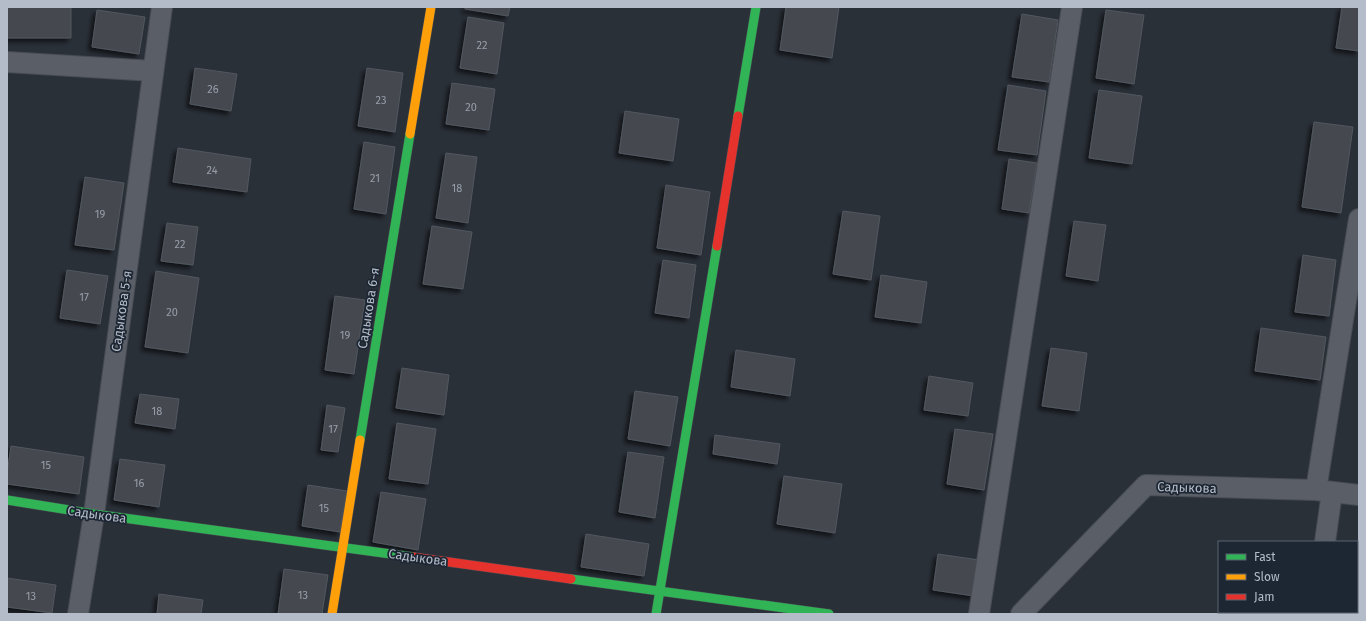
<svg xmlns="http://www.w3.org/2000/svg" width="1366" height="621" viewBox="0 0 1366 621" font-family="'Fira Sans',sans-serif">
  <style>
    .building { fill: #444950; stroke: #52575f; filter: url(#shadow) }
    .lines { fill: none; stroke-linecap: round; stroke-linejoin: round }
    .street-casing { stroke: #484c53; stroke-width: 22 }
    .fast-casing { stroke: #484c53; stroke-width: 10 }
    .slow-casing { stroke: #484c53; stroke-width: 10 }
    .jam-casing { stroke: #484c53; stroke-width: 10 }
    .street { stroke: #5a5e66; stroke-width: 20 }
    .fast { stroke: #30b455; stroke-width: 9 }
    .slow { stroke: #ff9f0a; stroke-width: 9 }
    .jam { stroke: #e5322d; stroke-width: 9 }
    .labels { text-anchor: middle; stroke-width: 3.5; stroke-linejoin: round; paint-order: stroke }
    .number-label { font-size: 11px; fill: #989fab }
    .street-label { font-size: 13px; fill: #b4bcc9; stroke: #1d2633 }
  </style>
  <defs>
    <filter id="shadow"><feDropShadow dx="-3.5" dy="3.5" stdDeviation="2" flood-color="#0009"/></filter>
  </defs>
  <rect width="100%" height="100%" fill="#2a3038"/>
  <path class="building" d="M 7,7 L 71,7 L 71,38 L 7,38 Z
    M 465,7 L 510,7 L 508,16 L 465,9 Z
    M 786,7 L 839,7 L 832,58 L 780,50 Z
    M 1342,7 L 1359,7 L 1359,51 L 1336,48 Z
    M 97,10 L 145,17 L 139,54 L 92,47 Z
    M 1106,10 L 1144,15 L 1134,84 L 1096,78 Z
    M 1022,14 L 1058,20 L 1049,82 L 1012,77 Z
    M 468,17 L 504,23 L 497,74 L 460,68 Z
    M 195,68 L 237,74 L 231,111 L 190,104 Z
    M 367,68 L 403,73 L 395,132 L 358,126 Z
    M 452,83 L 495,89 L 489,130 L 446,124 Z
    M 1008,85 L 1046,91 L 1037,155 L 998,150 Z
    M 1099,90 L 1142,96 L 1132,164 L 1089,158 Z
    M 625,111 L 679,119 L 673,161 L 619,153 Z
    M 1314,122 L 1353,127 L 1341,213 L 1302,207 Z
    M 364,142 L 395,147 L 386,214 L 354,209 Z
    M 178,148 L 251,159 L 247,192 L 173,182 Z
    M 446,153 L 477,157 L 468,223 L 436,218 Z
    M 1009,159 L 1037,163 L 1029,213 L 1002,209 Z
    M 85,177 L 124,183 L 114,250 L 75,245 Z
    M 666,185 L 710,192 L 701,255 L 657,248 Z
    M 843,211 L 880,216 L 871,280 L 833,274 Z
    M 1074,221 L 1106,225 L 1098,281 L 1066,276 Z
    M 167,223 L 198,227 L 193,265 L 161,261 Z
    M 432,226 L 472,232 L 463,289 L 423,284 Z
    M 1303,255 L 1336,260 L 1329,316 L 1295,312 Z
    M 663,260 L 696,265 L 689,318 L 655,313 Z
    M 67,270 L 108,276 L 100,324 L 60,318 Z
    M 156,271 L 199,278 L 188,353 L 145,347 Z
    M 881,275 L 927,282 L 921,323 L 875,317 Z
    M 335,296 L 365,300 L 354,374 L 325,370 Z
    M 1261,328 L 1326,337 L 1320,380 L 1255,371 Z
    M 1051,348 L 1087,353 L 1079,411 L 1042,406 Z
    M 736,350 L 795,359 L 790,396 L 731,387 Z
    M 402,368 L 449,375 L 444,415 L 396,408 Z
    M 929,376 L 973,383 L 968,416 L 924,410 Z
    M 635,391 L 678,397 L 670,446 L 628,439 Z
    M 140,394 L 179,399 L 175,429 L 135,423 Z
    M 327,405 L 345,408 L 338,452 L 321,450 Z
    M 397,423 L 436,429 L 428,484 L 389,479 Z
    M 955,429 L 993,434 L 984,490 L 947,484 Z
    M 715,435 L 780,444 L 777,464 L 713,454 Z
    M 11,446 L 84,457 L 79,494 L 7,484 L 7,474 Z
    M 628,452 L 664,457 L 655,518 L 619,512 Z
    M 120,459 L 165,465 L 159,507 L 114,500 Z
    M 784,476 L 842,484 L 835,533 L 777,524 Z
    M 308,485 L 347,491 L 340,532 L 302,526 Z
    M 381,492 L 426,499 L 418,550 L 373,542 Z
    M 586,534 L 649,544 L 644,576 L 581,567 Z
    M 938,554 L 979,560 L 974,596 L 933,590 Z
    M 284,569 L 328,575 L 322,614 L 278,614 Z
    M 7,578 L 56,585 L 52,613 L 7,607 Z
    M 159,594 L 203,600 L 201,614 L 157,614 Z"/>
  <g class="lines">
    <defs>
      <path id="street" d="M 7,62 L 153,71
        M 1316,490 L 1359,219
        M 1325,542 L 1332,492
        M 78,614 L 94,514 L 162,7
        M 979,614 L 1072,7
        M 1021,614 L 1146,485 L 1316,490 L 1359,495
        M 1316,614 L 1316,612"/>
      <path id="fast" d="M 738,116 L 756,7
        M 360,440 L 410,134
        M 7,500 L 94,514 L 413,557
        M 571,579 L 829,614
        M 656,614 L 717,246"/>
      <path id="slow" d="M 410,134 L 431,7
        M 332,614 L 360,440"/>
      <path id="jam" d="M 717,246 L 738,116
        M 413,557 L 571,579"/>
    </defs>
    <use href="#street" class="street-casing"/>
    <use href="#fast" class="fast-casing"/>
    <use href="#slow" class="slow-casing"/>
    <use href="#jam" class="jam-casing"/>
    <use href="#street" class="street"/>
    <use href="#fast" class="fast"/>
    <use href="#slow" class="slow"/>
    <use href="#jam" class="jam"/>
  </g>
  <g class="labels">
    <g class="number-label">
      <text x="482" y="49">22</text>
      <text x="213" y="93">26</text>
      <text x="381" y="104">23</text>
      <text x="471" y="111">20</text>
      <text x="212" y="174">24</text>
      <text x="375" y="182">21</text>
      <text x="457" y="192">18</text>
      <text x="100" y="218">19</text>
      <text x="180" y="248">22</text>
      <text x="84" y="301">17</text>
      <text x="172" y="316">20</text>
      <text x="345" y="339">19</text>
      <text x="157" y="415">18</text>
      <text x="333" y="433">17</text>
      <text x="46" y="469">15</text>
      <text x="139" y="487">16</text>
      <text x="324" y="512">15</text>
      <text x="303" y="599">13</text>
      <text x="31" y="600">13</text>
    </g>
    <g class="street-label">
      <text transform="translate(368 308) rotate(-81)" y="5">Садыкова 6-я</text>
      <text transform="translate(121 311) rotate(-82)" y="5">Садыкова 5-я</text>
      <text transform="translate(1187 487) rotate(2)" y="5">Садыкова</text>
      <text transform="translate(97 514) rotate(8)" y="5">Садыкова</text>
      <text transform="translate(418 557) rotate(8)" y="5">Садыкова</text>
    </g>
  </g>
  <rect width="1366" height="621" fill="none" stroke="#b4bcc9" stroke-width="16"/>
  <rect x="1218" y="541" width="140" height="72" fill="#1d2633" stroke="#59626f"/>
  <rect x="1226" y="554" width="20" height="6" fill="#30b455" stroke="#59626f"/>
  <text x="1254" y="561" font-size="12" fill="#b4bcc9">Fast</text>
  <rect x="1226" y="574" width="20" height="6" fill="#ff9f0a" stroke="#59626f"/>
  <text x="1254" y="581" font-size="12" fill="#b4bcc9">Slow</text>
  <rect x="1226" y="594" width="20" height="6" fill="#e5322d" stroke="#59626f"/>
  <text x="1254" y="601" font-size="12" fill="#b4bcc9">Jam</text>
</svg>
